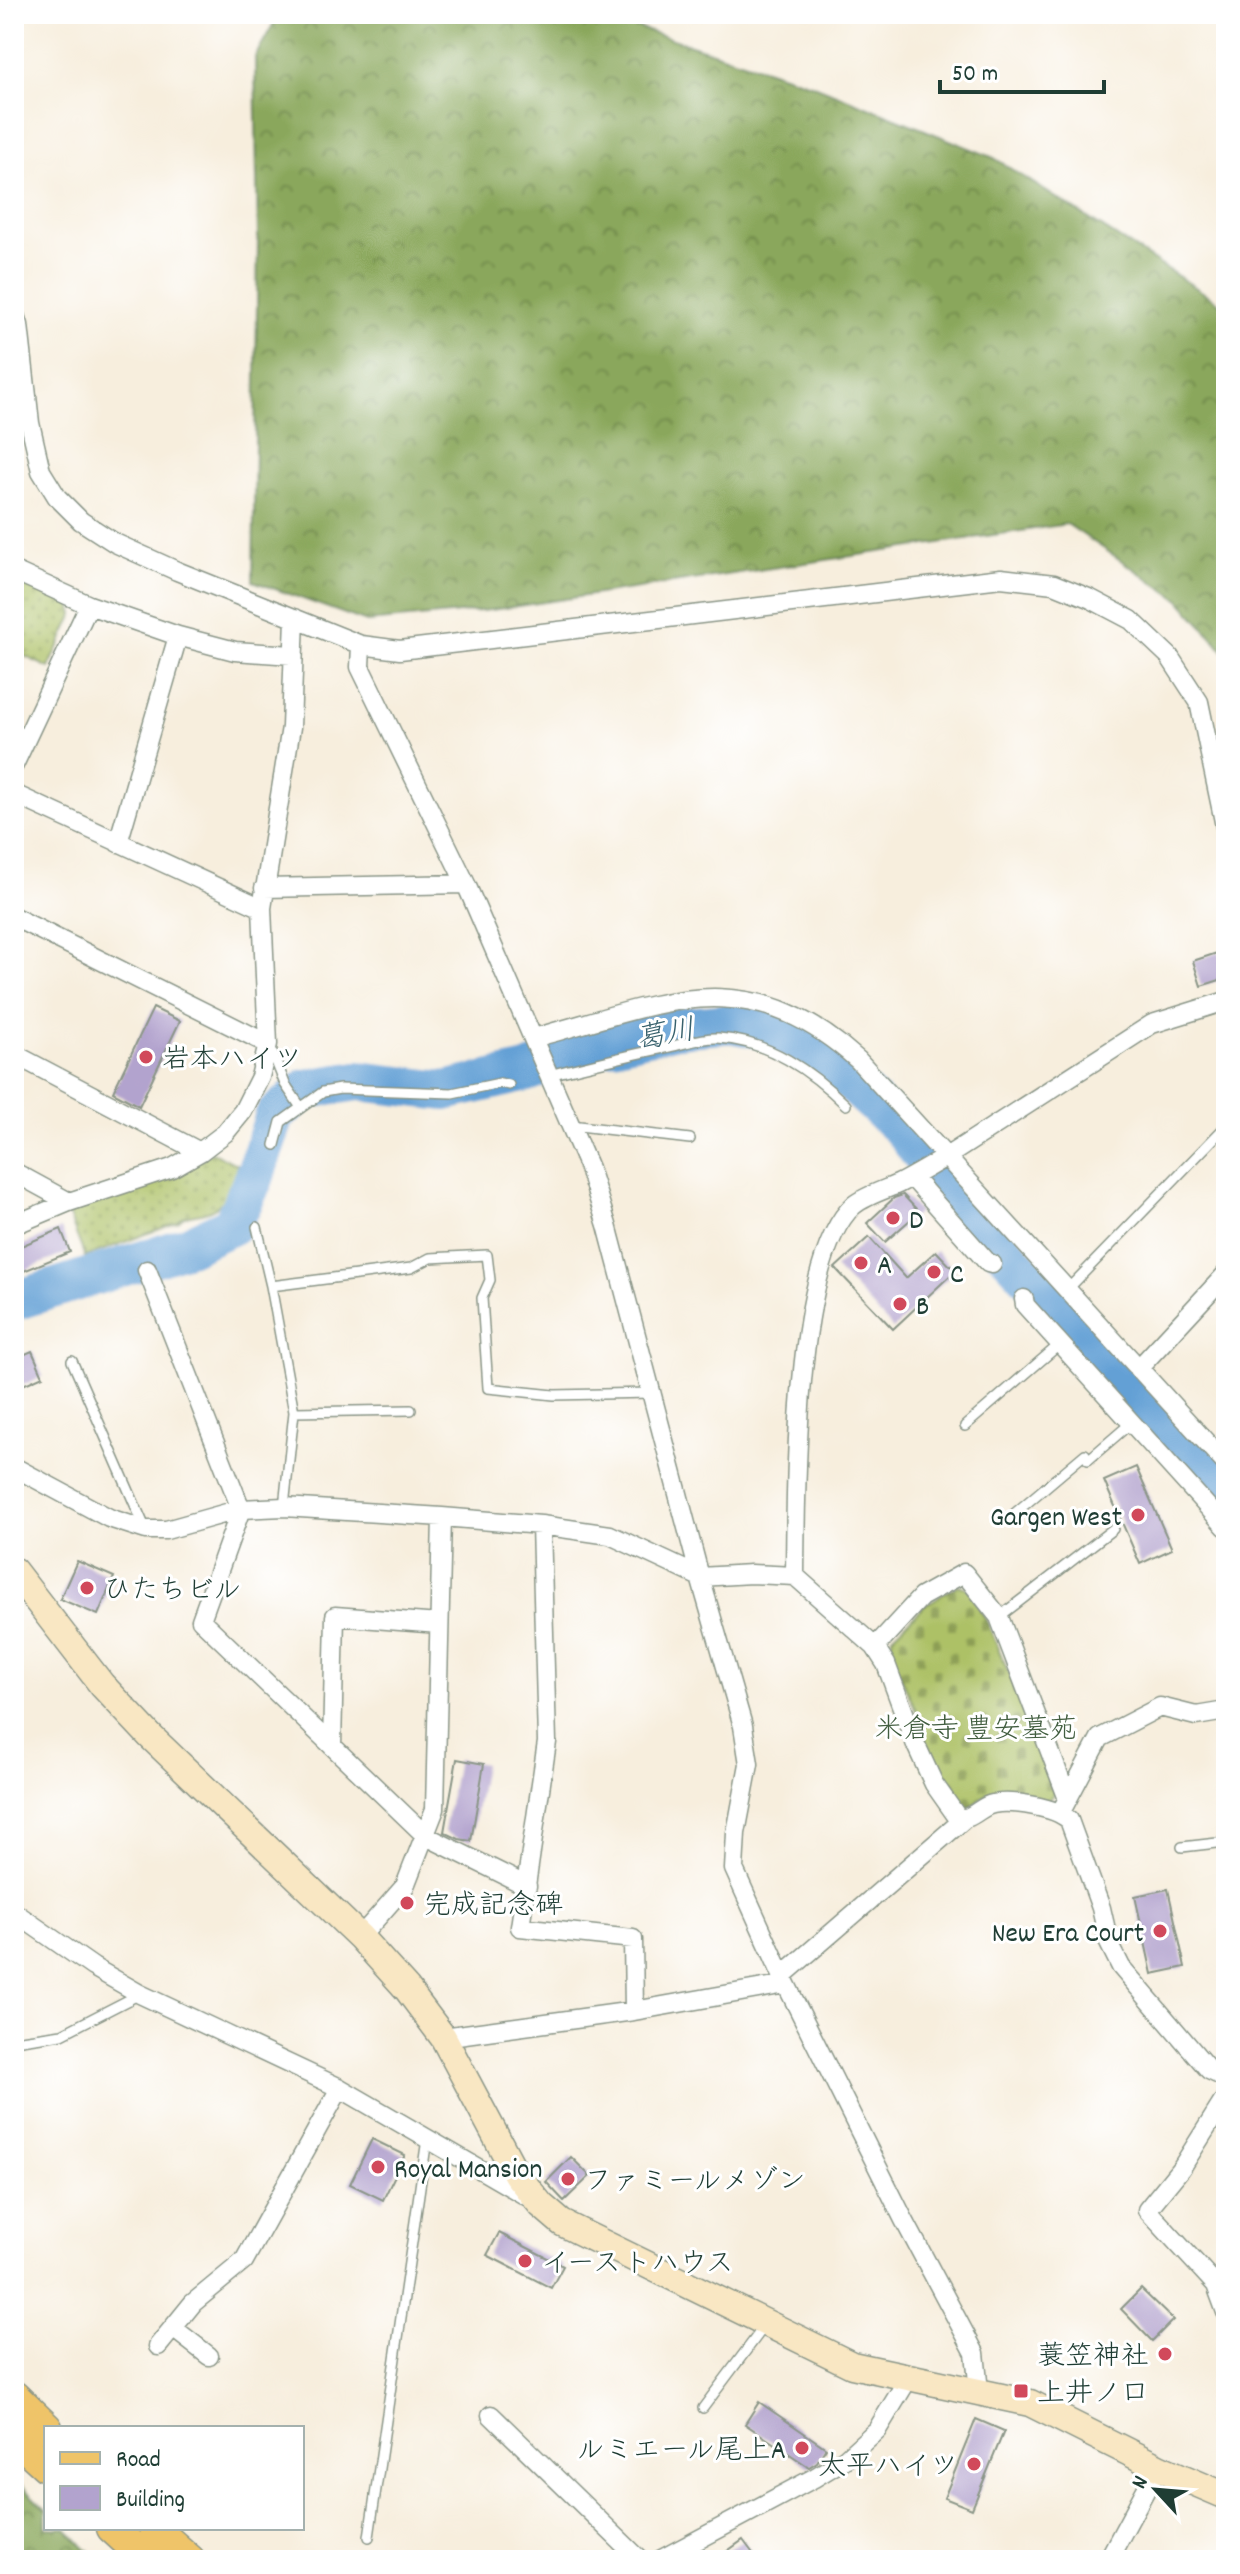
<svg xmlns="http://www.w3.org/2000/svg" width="1240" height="2574" viewBox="0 0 1240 2574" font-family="Dekko,'Klee One',sans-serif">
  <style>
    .grass { fill: url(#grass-dots); stroke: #667f4d; stroke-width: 2 }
    .forest { fill: url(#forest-crowns); stroke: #547248; stroke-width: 2 }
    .cemetery { fill: url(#cemetery-stones); stroke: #667f4d; stroke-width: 2 }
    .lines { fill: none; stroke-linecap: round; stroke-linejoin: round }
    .river { stroke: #64a0d5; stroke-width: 40 }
    .building { fill: #b2a3ce }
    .lane-casing { stroke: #8b9688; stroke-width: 12 }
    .street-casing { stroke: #8b9688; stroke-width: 21 }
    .secondary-casing { stroke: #8b9688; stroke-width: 29 }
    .primary-casing { stroke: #8b9688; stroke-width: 33 }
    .lane { stroke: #fff; stroke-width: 9 }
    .street { stroke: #fff; stroke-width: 18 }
    .secondary { stroke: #f9e7c3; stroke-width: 26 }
    .primary { stroke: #efc469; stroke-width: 30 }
    .poi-dot { fill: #d1495b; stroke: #fff; stroke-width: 3 }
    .labels { text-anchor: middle; stroke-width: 6; stroke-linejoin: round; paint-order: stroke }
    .poi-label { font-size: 28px; fill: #1f3d34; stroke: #fff; text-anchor: start }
    .park-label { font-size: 28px; fill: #425e40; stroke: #fff }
    .water-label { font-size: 30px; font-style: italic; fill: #37606c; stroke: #fff }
  </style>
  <defs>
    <pattern id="grass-dots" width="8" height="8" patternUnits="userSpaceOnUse" patternTransform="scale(2)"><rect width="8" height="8" fill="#adc166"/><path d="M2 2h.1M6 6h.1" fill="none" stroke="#8c9e55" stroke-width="1.8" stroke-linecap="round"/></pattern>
    <pattern id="forest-crowns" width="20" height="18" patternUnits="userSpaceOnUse" patternTransform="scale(2)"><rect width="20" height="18" fill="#8aa75b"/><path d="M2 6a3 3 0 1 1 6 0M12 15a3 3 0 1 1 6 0" fill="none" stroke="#70894c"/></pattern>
    <pattern id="cemetery-stones" width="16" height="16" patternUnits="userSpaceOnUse" patternTransform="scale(2)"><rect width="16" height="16" fill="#adc166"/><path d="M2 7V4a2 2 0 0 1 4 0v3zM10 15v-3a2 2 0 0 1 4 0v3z" fill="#8c9e55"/></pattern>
  </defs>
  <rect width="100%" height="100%" fill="#fff"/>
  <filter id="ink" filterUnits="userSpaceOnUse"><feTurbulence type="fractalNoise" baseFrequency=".0125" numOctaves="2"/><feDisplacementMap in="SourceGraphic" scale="16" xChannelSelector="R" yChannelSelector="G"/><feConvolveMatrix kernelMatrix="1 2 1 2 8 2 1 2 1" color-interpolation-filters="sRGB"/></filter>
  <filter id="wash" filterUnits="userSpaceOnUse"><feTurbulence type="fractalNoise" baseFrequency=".006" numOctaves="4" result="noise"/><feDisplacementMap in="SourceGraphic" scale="32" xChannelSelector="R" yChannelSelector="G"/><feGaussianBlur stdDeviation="1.8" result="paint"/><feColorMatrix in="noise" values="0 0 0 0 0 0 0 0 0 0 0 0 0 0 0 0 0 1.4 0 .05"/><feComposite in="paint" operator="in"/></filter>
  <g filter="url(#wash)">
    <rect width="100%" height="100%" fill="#f7eedd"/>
    <path class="grass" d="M 14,579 L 70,602 L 74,614 L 49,668 L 14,651 Z
      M 212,1152 L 238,1165 C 233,1187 225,1209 201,1213 C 191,1215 185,1214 178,1222 L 85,1257 L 68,1213 L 185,1170 Z"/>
    <path class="forest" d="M 279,14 L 596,14 L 814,85 L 994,158 L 1226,307 L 1226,653 L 1180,600 L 1067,524 L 491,610 L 367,622 L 253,581 L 258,239 L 255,57 Z
      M 14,2478 L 46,2509 L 46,2528 L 65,2528 L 98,2560 L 14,2560 Z"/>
    <path class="cemetery" d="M 958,1585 L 968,1588 L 988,1624 L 1055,1782 L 1053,1795 L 1047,1801 L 989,1793 L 968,1808 L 961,1805 L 927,1746 L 914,1706 L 890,1653 L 892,1637 L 925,1605 Z"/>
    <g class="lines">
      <path class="river" d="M 14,1301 L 188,1246 L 232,1225 L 254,1178 L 275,1115 L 306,1089 L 358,1081 L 445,1091 L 527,1072 L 587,1049 L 676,1028 L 731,1023 L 773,1031 L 799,1043 L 847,1079 L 902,1129 L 952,1194 L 1226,1491"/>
    </g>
    <g id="blocks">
      <path class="building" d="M 1220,952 L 1226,978 L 1201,986 L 1193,961 Z
        M 153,1008 L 180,1021 L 139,1106 L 113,1092 Z
        M 903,1195 L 919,1212 L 885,1242 L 867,1223 L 894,1198 Z
        M 61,1229 L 70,1252 L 14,1275 L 14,1249 Z
        M 869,1237 L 906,1278 L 936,1251 L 955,1271 L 893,1329 L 835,1268 Z
        M 32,1351 L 43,1376 L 14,1389 L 14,1359 Z
        M 1136,1467 L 1172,1549 L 1140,1564 L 1104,1481 Z
        M 77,1561 L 114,1577 L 98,1615 L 60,1599 Z
        M 457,1759 L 484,1764 L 471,1841 L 459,1839 L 444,1832 Z
        M 1168,1889 L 1185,1967 L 1152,1974 L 1135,1896 Z
        M 372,2139 L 405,2155 L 383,2200 L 350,2184 Z
        M 571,2157 L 590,2176 L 564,2201 L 546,2182 Z
        M 499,2233 L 563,2266 L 551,2288 L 487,2255 Z
        M 1141,2289 L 1173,2320 L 1152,2341 L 1121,2309 Z
        M 759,2402 L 826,2448 L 817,2462 L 809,2467 L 745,2424 Z
        M 976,2419 L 1004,2431 L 972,2509 L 944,2498 Z
        M 743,2540 L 758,2560 L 715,2560 Z"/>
    </g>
  </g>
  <g filter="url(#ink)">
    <use href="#blocks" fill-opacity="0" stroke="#8b9688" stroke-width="2"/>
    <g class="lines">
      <defs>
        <path id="lane" d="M 271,1049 L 285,1084 L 300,1106
          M 549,1075 C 589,1065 629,1055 669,1047 C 685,1044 702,1037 718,1038 C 769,1041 811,1071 846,1105
          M 571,1125 L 690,1139
          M 275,1145 L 281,1122 L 323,1092 L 340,1089 L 452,1093 L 500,1083 L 509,1085
          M 257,1227 L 271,1286 L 294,1412 L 284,1507
          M 271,1286 L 411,1268 L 430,1258 L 487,1255 L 490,1280 L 482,1298 L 488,1388 L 554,1395 L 651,1393
          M 1067,1290 L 1226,1126
          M 72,1361 L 146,1530
          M 294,1412 L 411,1410
          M 965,1426 L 1060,1344
          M 1015,1513 L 1085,1454 L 1088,1460 L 1131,1423
          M 999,1617 L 1113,1529
          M 1182,1847 L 1226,1842
          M 14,2041 L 62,2034 L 140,1994
          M 703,2408 L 766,2324
          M 369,2537 L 427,2139"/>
        <path id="street" d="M 14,309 L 19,325 L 30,423 L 41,471 L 57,497 L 81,521 L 115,543 L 177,571 L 361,645 L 400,650 L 1001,578 L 1054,584 L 1091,599 L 1131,620 L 1169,656 L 1199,702 L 1226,831
          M 14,571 L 89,605 L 178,636 L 235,651 L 292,655
          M 361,645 L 360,667 L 466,884 L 589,1168 L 607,1225 L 700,1577 L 743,1726 L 749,1764 L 736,1833 L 734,1869 L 786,1984 L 904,2220 L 975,2353 L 979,2391
          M 14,765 L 89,605
          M 14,794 L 262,908
          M 118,843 L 178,636
          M 264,888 L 466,884
          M 14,917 L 268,1044
          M 533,1038 C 660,1004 746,959 858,1060 L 1226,1464
          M 14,1054 L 200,1152
          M 14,1172 L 69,1202
          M 912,1177 L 988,1263 L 992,1264
          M 14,1225 L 69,1202 L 172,1168 L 200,1152 L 225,1133 L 243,1111 L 260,1077 L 268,1044 L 262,908 L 291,727 L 295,618
          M 147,1270 L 241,1509 L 201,1620 L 426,1836 L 527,1886
          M 1024,1299 L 1025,1305 L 1226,1527
          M 1138,1369 L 1226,1274
          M 14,1467 L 109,1518 L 146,1530 L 166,1530 L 241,1509 L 284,1507 L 442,1517 L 541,1525 L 610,1535 L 700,1577 L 751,1574 L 795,1576 L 875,1647 L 886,1664 L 916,1745 L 934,1784 L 958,1818 C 972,1821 980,1806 993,1804 C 1011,1800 1056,1807 1069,1820 L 1101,1908 L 1109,1943 L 1121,1967 L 1209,2070 L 1226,2078
          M 541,1525 L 547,1742 L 520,1927 L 633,1939 L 634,2011
          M 795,1576 C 796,1495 793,1259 854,1205 C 865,1196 884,1190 898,1184 C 914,1176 930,1166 946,1157 L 1152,1024 L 1226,1001
          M 875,1647 L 921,1597 L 964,1573 L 999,1617 L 1068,1799
          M 332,1746 L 335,1616 L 439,1624
          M 1064,1806 L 1100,1738 L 1160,1707 L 1196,1716 L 1226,1711
          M 14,1912 L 93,1967 L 140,1994 L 340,2088 L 528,2197
          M 360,1937 L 405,1886 L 435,1809 L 442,1517
          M 783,1975 L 963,1820
          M 443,2037 L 634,2011 L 786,1984
          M 1226,2097 L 1182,2167 L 1147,2210 L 1216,2285 L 1226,2312
          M 173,2328 L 209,2356
          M 158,2346 L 193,2303 L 244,2261 L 340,2088
          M 491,2415 L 640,2560
          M 660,2560 L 814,2478 L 845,2459 L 877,2430 L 908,2379
          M 1108,2560 L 1158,2467"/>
        <path id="secondary" d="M 14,1571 L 102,1685 L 150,1736 L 360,1937 L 407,1989 L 443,2037 L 516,2174 L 541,2205 L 562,2223 L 852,2365 L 1030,2403 L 1158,2467 L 1226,2496"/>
        <path id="primary" d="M 14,2396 L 47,2428
          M 14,2437 L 46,2466
          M 112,2528 L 147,2560
          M 154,2528 L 190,2560"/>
      </defs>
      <use href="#lane" class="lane-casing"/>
      <use href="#street" class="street-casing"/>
      <use href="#secondary" class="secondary-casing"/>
      <use href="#primary" class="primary-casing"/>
      <use href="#lane" class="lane"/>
      <use href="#street" class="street"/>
      <use href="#secondary" class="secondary"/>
      <use href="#primary" class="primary"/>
    </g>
  </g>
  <g class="poi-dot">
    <circle cx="146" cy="1057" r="8"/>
    <circle cx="893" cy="1218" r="8"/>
    <circle cx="861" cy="1263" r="8"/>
    <circle cx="934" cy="1272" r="8"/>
    <circle cx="900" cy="1304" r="8"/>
    <circle cx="1138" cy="1515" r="8"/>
    <circle cx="87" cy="1588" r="8"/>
    <circle cx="407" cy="1903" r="8"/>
    <circle cx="1160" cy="1931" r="8"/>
    <circle cx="378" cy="2167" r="8"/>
    <circle cx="568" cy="2179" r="8"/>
    <circle cx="525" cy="2261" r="8"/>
    <circle cx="1165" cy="2354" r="8"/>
    <rect x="1013" y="2383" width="16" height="16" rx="4"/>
    <circle cx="802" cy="2448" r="8"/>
    <circle cx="974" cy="2464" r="8"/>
  </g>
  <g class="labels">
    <g class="poi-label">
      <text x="162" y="1067">岩本ハイツ</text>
      <text x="909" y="1228">D</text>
      <text x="877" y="1273">A</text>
      <text x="950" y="1282">C</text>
      <text x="916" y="1314">B</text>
      <text x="1122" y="1525" text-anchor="end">Gargen West</text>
      <text x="103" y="1598">ひたちビル</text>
      <text x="423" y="1913">完成記念碑</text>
      <text x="1144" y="1941" text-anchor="end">New Era Court</text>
      <text x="394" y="2177">Royal Mansion</text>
      <text x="584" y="2189">ファミールメゾン</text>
      <text x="541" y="2271">イーストハウス</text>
      <text x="1149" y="2364" text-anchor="end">蓑笠神社</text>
      <text x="1037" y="2401">上井ノ口</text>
      <text x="786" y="2458" text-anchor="end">ルミエール尾上A</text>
      <text x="958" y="2474" text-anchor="end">太平ハイツ</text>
    </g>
    <g class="park-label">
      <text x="976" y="1737">米倉寺 豊安墓苑</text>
    </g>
    <g class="water-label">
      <text transform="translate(665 1033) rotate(-10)" y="10">葛川</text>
    </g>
  </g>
  <rect width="1240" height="2574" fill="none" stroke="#fff" stroke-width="48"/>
  <rect x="44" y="2426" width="260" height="104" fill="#ffffff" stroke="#a5b1ae" stroke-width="2"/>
  <rect x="60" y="2452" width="40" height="12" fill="#efc469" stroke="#a5b1ae" stroke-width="2"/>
  <text x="116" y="2466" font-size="24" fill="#1f3d34">Road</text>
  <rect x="60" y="2486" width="40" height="24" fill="#b2a3ce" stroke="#a5b1ae" stroke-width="2"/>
  <text x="116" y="2506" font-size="24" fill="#1f3d34">Building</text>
  <g transform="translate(1156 2490) rotate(296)" stroke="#ffffff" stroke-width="6" paint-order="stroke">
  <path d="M0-6L14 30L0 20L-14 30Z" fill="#1f3d34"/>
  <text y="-12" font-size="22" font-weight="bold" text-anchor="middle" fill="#1f3d34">N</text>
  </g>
  <path d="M940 80v12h164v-12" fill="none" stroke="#1f3d34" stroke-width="4"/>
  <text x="952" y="80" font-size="24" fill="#1f3d34" stroke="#ffffff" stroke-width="6" paint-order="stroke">50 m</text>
</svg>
